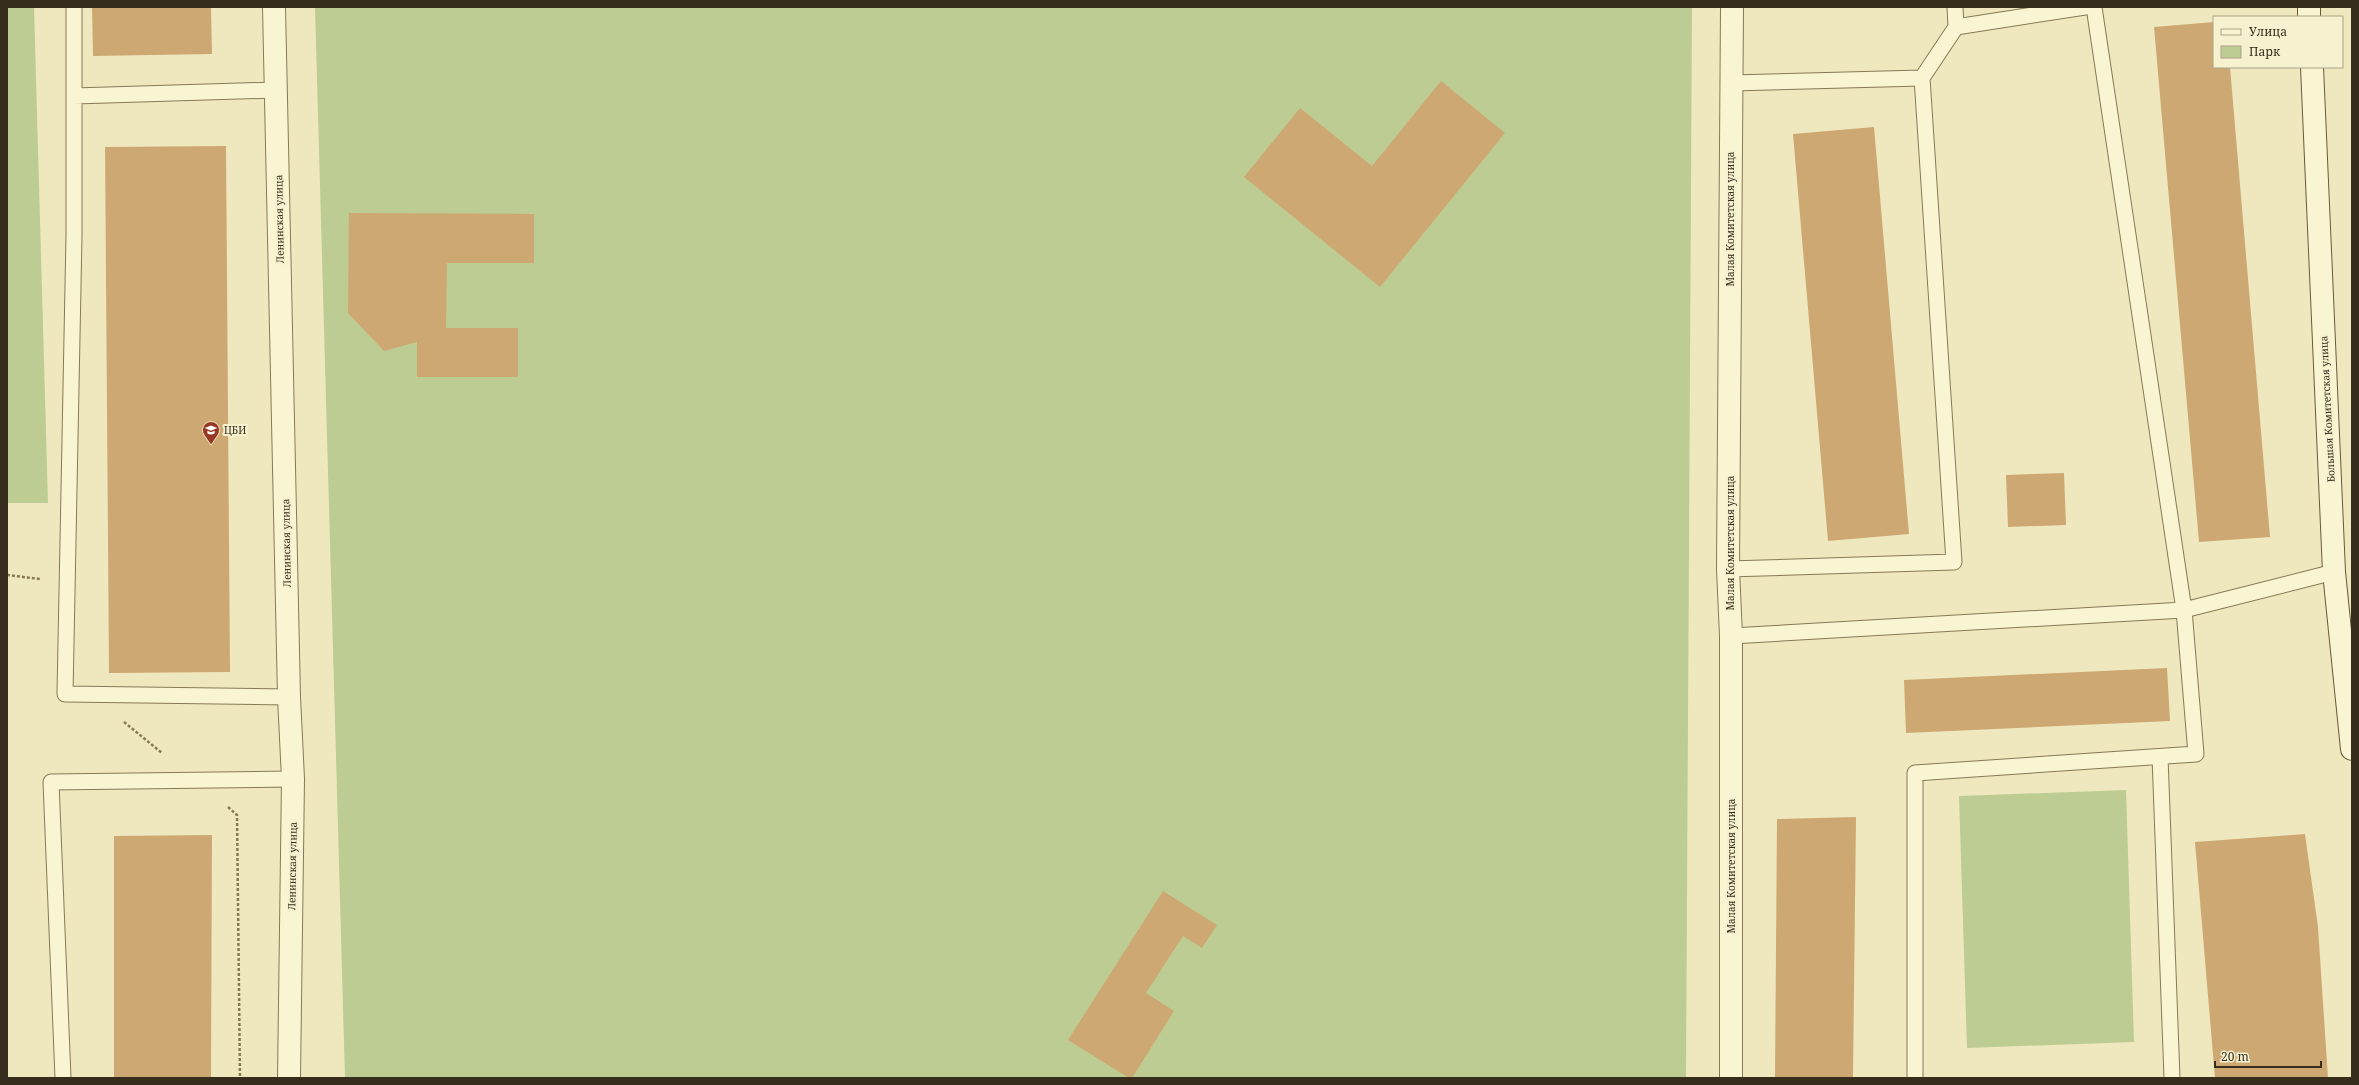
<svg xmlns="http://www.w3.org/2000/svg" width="2359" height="1085" viewBox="0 0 2359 1085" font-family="'Noto Serif',serif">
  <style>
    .green { fill: #bccc92 }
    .building { fill: #cea873 }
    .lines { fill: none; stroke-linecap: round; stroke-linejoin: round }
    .lane-casing { stroke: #877956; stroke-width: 17 }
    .street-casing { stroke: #877956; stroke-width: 24 }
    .secondary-casing { stroke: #69593a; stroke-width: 24 }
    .path { stroke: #877956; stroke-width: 2.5; stroke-dasharray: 3 2; stroke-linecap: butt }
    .lane { stroke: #f9f4d1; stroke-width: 15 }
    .street { stroke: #f9f4d1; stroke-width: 22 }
    .secondary { stroke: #f9f4d1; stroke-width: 22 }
    .labels { text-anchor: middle; stroke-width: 4; stroke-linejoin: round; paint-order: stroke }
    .street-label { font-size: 10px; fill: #362d1c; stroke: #f6f1ce }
    .poi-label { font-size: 10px; fill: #362d1c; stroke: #f6f1ce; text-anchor: start }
  </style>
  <rect width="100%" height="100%" fill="#efe8be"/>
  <path class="green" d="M 7,7 L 34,7 L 48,503 L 7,503 Z
    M 315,7 L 1692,7 L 1686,1078 L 345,1078 Z
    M 2126,790 L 2134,1042 L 1967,1048 L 1959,796 Z"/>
  <path class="building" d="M 92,7 L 211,7 L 212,54 L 93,56 Z
    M 2214,22 L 2214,67 L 2230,67 L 2270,537 L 2199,542 L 2154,27 Z
    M 1441,81 L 1505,133 L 1380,287 L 1244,177 L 1300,108 L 1372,166 Z
    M 1874,127 L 1909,534 L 1828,541 L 1793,134 Z
    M 226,146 L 230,672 L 109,673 L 105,147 Z
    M 349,213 L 534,214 L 534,263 L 447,263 L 446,328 L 518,328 L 518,377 L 417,377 L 417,342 L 384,351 L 348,313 Z
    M 2064,473 L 2066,525 L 2008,527 L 2006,475 Z
    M 2167,668 L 2170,721 L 1906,733 L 1904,680 Z
    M 1856,817 L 1853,1078 L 1775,1078 L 1777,819 Z
    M 2305,834 L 2318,927 L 2328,1078 L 2215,1078 L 2195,842 Z
    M 212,835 L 211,1078 L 114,1078 L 114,836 Z
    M 1163,891 L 1217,925 L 1202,948 L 1183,936 L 1146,993 L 1174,1011 L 1132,1078 L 1129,1078 L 1068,1040 Z"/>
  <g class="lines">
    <defs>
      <path id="lane" d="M 74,7 L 74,235 L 65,694 L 289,697
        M 1956,27 L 2085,7
        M 1731,83 L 1922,78 L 1956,27 L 1955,7
        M 74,96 L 277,90
        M 1728,569 L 1954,562 L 1922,78
        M 1731,636 L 2184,610 L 2094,7
        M 2160,757 L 2172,1078
        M 63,1078 L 51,782 L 293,779
        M 1915,1078 L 1915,773 L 2196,754 L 2184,610 L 2334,572"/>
      <path id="street" d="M 274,7 L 289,697 L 293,779 L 289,1078
        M 1731,1078 L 1731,636 L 1728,569 L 1732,7"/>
      <path id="secondary" d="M 2309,7 L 2309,17
        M 2312,67 L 2334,572 L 2352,749"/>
    </defs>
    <use href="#lane" class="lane-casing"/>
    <use href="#street" class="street-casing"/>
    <use href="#secondary" class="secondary-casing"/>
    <path class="path" d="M 7,575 L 40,579
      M 124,722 L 162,753
      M 228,807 L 237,815 L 240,1078"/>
    <use href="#lane" class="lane"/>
    <use href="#street" class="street"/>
    <use href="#secondary" class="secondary"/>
  </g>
  <defs>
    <symbol id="school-pin" viewBox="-11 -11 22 30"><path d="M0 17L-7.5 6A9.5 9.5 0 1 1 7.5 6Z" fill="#973825" stroke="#f6f1ce"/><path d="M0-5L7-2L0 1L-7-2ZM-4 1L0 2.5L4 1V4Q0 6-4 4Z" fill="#fff"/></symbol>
  </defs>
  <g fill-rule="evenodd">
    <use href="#school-pin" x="201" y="420" width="20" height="27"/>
  </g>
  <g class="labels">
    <g class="street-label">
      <text transform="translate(279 219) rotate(-91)" y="4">Ленинская улица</text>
      <text transform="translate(1730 219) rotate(-90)" y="4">Малая Комитетская улица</text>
      <text transform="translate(2327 409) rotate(-93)" y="4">Большая Комитетская улица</text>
      <text transform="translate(286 543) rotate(-91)" y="4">Ленинская улица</text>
      <text transform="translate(1730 543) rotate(-90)" y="4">Малая Комитетская улица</text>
      <text transform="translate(292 866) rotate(-89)" y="4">Ленинская улица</text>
      <text transform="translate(1731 866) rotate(-90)" y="4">Малая Комитетская улица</text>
    </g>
    <g class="poi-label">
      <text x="224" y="434">ЦБИ</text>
    </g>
  </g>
  <rect width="2359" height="1085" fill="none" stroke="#362d1c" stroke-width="16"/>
  <rect x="2213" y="16" width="130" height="52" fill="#f6f1ce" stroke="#a9a387"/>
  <rect x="2221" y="29" width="20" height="6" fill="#f9f4d1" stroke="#a9a387"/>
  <text x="2249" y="36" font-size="12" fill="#362d1c">Улица</text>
  <rect x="2221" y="46" width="20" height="12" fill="#bccc92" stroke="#a9a387"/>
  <text x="2249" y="56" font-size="12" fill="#362d1c">Парк</text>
  <path d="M2215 1061v6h106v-6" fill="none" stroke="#362d1c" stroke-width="2"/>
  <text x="2221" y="1061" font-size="12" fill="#362d1c" stroke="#f6f1ce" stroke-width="3" paint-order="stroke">20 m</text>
</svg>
